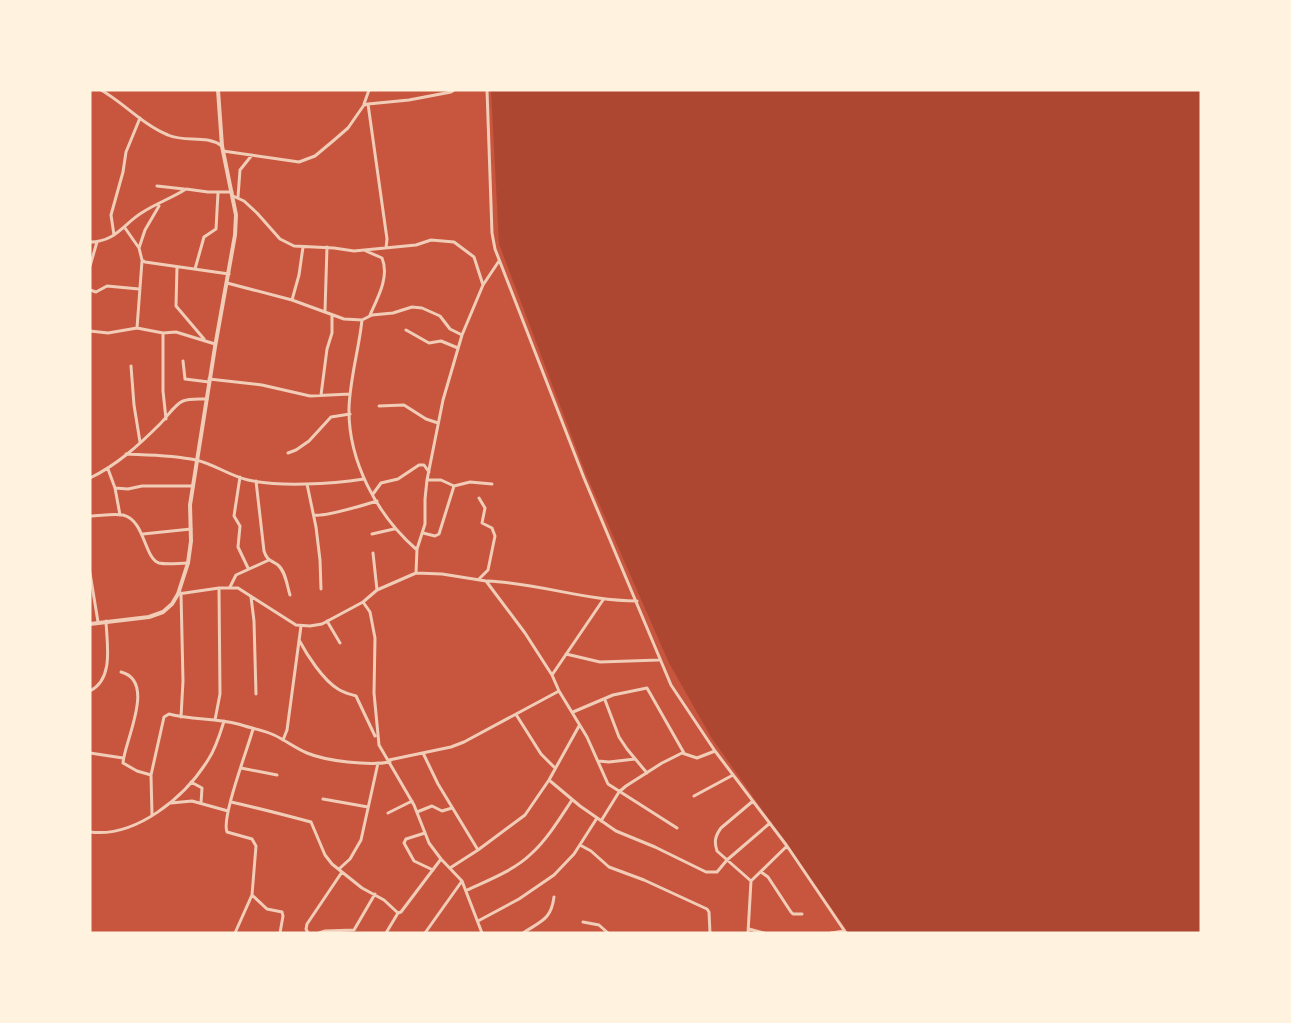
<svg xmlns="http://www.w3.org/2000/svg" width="1291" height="1023" viewBox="0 0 1291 1023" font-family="'Exo 2',sans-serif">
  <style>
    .green { fill: #ae4732 }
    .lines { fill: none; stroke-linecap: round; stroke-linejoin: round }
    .minor { stroke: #f1ccb7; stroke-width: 3 }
    .tertiary { stroke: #f1ccb7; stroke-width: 4 }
  </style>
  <rect width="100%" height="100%" fill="#c8553d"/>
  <path class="green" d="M 491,90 L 1201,90 L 1201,933 L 849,933 L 711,737 L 669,663 L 586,474 L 499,244 Z"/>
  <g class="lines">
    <path class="minor" d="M 101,90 C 124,103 143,125 168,135 C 186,143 205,134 222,146
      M 487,90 L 492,233 L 495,249 L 584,478 L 671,685 L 715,751 L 787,846 L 846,933
      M 364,104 L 369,90
      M 368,104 L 387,239 L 386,248
      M 223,151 L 299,162 L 315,156 L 333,141 L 348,128 L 364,105 L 368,104 L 409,100 L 451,92 L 454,90
      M 157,186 L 184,189
      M 233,196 L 244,201 L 257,213 L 280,239 L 294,246 L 334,248 L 354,251 L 416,245 L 431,240 L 454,242 L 474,257 L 483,285
      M 238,197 L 240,170 L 252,155
      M 125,228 L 139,248 L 142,260 L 145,262 L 229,274
      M 114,235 L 111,215 L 123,172 L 126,152 L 140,118
      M 90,242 C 116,242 124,223 143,212 C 157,203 172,198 186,189 L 208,192 L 232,192
      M 139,248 L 145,230 L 159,206
      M 366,251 L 382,258 C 390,277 377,299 370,315
      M 90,266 L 97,242
      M 177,267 L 176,306 L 204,339
      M 195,269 L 204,237 L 216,229 L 218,193
      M 227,283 L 292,300 L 344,319 L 362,320 L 372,315 L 393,313 L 412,307 L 422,308 L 440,316 L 450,329 L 462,335
      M 90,290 L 96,292 L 107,286 L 139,289
      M 292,300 L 299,275 L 303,247
      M 325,311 L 327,247
      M 362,320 C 359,349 350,378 349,408 C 348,461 377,515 416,549
      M 137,328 L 142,261
      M 406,330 L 429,343 L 441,341 L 458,348
      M 90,331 L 108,333 L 137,328 L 163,333 L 176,332 L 215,344
      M 163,333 L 163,391 L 166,419
      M 183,361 L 185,379 L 209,382
      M 131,366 L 134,405 L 140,442
      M 209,379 L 262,385 L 310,396 L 350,394
      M 321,395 L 327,349 L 332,333 L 332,316
      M 379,406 L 404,405 L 426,419 L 438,423
      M 288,453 L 296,450 L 309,441 L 331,417 L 350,414
      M 126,454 C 150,455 173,455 196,460 C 214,464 230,476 248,480 C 280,487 331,484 364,479
      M 108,469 L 115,488 L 120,515
      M 240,477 L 234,516 L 240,526 L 238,547 L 248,568
      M 90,478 C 117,465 139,445 160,424 C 167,417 175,404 183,401 C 190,398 200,399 207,399
      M 427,480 L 441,480 L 454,486 L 470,482 L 492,484
      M 256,481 L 264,551 C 267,561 271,560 278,565 C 286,572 287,586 290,595
      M 307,484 L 316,527 L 320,560 L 321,589
      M 115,488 L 128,489 L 142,486 L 193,486
      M 373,494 L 381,483 L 398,479 L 419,465 L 424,465 L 429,472
      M 314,515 C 325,517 364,505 377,501
      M 90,516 C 100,516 113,513 123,515 C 145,520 144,558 159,563 C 168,565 179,563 188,563
      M 423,533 L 435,536 L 439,534 L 454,486
      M 143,534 L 191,529
      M 372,534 L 394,529
      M 373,553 L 377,590
      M 90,573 L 98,622
      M 416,573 L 417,549 L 425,524 L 425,499 L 427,480 L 443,400 L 462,335 L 483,285 L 499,261
      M 479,579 L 488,570 L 495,536 L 492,528 L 482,523 L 485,508 L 479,498
      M 488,581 C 538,583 586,601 637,601
      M 230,587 L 236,575 L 269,560
      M 181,593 L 183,681 L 181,717
      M 178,594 L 219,588 L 238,588 L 296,625 L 310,626 L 322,624 L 363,602 L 377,590 L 416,573 L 442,574 L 486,581 L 525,633 L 552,675 L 559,691 L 587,737 L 608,784 L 677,828
      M 251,597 L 254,621 L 256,694
      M 363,602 L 370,612 L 375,638 L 374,693 L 379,745 L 414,805 L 429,843 L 441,859 L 462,881 L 482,933
      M 327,621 L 340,643
      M 299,640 C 307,655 323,680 338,689 C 344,693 350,694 356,696 L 375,736
      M 566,654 L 600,662 L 659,660
      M 121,672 C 157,681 124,742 123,763 L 137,771 L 151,775
      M 552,675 L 603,600
      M 90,691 C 114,679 107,645 106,621
      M 605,700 L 619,737 L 627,749 L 647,773
      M 573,712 L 613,695 L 647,688 L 684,753
      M 517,716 L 541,754 L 555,768
      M 215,720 L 220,694 L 219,588
      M 283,740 L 287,730 L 301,626
      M 90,753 L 123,758
      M 423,753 L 438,784 L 478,850
      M 389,760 L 451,747 L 464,742 L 559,691
      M 598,761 L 609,762 L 635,759
      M 241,768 L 277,775
      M 549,780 L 580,806 L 616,831 L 655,847 L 706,872 L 717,872 L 727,860 L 770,823
      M 191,782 L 202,788 L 201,803
      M 694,796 L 733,775
      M 323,799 L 368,807
      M 231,802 C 258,808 285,815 311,822 L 325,855 L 332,864 L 362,888 L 384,900 L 398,913 L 401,912 L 441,859
      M 171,803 L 192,801 L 228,811
      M 417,812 L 432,806 L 442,811 L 452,808
      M 388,813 L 412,801
      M 152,815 L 151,775 L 164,717 L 169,714 C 192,720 215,718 238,724 C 250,728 263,730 274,735 C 285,740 295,748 307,753 C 326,761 369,766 390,762
      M 601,821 L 619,792 L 626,786 L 662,763 L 682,753 L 697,758 L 715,751
      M 90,832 C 136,838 185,797 208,760 C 216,748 220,734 224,721
      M 425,833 L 406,839 L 404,843 L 414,861 L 433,870
      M 580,845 L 591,851 L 609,867 L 644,880 L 707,909 L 709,912 L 710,933
      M 450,868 L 478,850 L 525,815 L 549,780 L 579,726
      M 339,869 L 350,859 L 361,840 L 378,763
      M 761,872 L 768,877 L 791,912 L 793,914 L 802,914
      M 751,881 L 717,851 C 714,842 715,836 721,828 L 753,801
      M 467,890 C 489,880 515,870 532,853 C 548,838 560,818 572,800
      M 252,895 L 267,909 L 282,912 L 283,916 L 280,933
      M 478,921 L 519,899 L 554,875 L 574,854 L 597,818
      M 583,922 L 599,925 L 608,933
      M 749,929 L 764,933
      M 235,933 L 252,895 L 256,846 L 252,839 L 227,832 C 221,818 248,748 253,729
      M 308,933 L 306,929 L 307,924 L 342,872
      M 319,933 L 325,931 L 354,930 L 375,894
      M 386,933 L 398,913
      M 425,933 L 462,881
      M 523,933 C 541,921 551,920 554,897
      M 748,933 L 751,881 L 787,846
      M 831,933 L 844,931"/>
    <path class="tertiary" d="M 90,624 L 149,617 L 163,612 L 172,604 L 178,594 L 188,563 L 191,541 L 190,505 L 215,347 L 235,235 L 236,215 L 222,146 L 218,90"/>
  </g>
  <rect width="1291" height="1023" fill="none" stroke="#fff3e0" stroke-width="183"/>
</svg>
